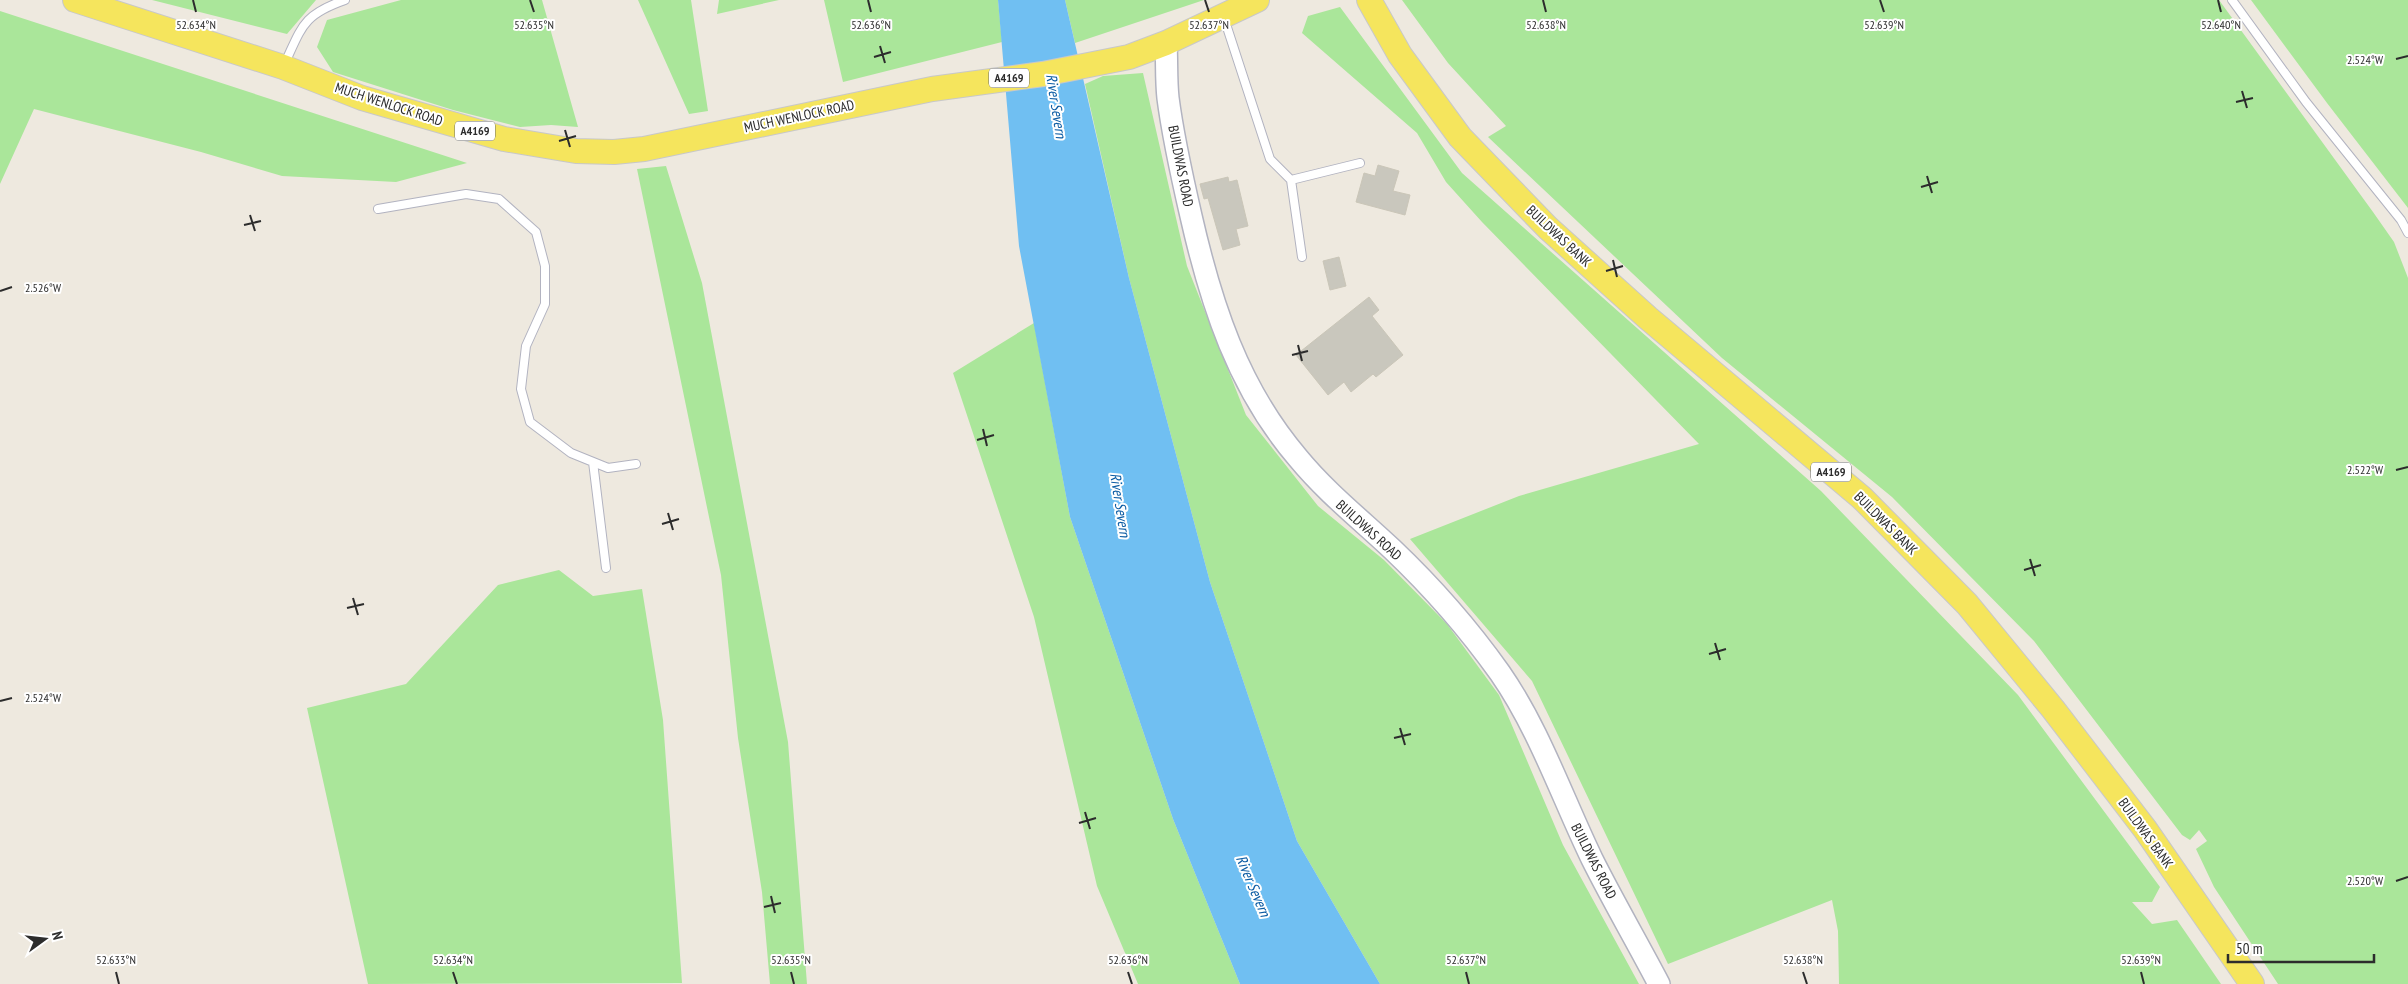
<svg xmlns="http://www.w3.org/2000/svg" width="2408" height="984" viewBox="0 0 2408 984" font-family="'PT Sans Narrow',sans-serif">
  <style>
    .green { fill: #aae69a }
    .water { fill: #70bff2 }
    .building { fill: #c9c7bd; stroke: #cac6b8 }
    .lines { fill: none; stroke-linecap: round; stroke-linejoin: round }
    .lane-casing { stroke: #b2b3c0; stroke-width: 10 }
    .secondary-casing { stroke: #b2b3c0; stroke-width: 24 }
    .primary-casing { stroke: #c8c8c8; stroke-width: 26 }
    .lane { stroke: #fff; stroke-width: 8 }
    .secondary { stroke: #fff; stroke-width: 21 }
    .primary { stroke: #f5e55d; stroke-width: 24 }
    .ticks { fill: none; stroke: #2c2c2c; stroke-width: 2 }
    .labels { text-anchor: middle; stroke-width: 4; stroke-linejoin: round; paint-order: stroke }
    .shield { fill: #fff; stroke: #6b6b6b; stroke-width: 1 }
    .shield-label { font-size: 12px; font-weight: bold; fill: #2c2c2c }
    .street-label { font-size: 14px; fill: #2c2c2c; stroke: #fff }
    .water-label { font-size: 15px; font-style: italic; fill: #0a5ba3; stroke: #fff }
    .ticks-label { font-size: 12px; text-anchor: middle; fill: #2c2c2c; stroke: #fff; stroke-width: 4; stroke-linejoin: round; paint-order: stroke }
  </style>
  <rect width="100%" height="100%" fill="#eee9df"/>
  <path class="green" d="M 152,0 L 316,0 L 287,34 Z
    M 401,0 L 542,0 L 578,127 L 551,125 L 520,127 L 453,110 L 333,72 L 317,47 L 327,20 Z
    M 638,0 L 691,0 L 708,111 L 689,114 Z
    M 719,0 L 779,0 L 717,14 Z
    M 824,0 L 998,0 L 1002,42 L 843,82 Z
    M 1065,0 L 1204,0 L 1075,43 Z
    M 1402,0 L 2219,0 L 2373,212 L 2394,242 L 2408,278 L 2408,984 L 2278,984 L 2214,887 L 2196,849 L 2207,841 L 2199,830 L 2190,840 L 2182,835 L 2034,641 L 1892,497 L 1722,358 L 1488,137 L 1506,126 L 1448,63 Z
    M 2251,0 L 2408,0 L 2408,208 L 2327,103 Z
    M 1340,7 L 1462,173 L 1821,491 L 2018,695 L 2160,887 L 2152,902 L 2132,902 L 2152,924 L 2177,920 L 2221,984 L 1839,984 L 1838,931 L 1832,900 L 1668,964 L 1532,681 L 1410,539 L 1519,496 L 1699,444 L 1482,222 L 1446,182 L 1417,133 L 1302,33 L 1308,16 Z
    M 0,11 L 467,163 L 396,182 L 282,176 L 201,152 L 34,109 L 0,184 Z
    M 1143,73 L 1187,266 L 1246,415 L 1318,506 L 1384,560 L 1447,624 L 1499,695 L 1563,845 L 1639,984 L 1380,984 L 1297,841 L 1210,582 L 1129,278 L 1085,84 L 1103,76 Z
    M 666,166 L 702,283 L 788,742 L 807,984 L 770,984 L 762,892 L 738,738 L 721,575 L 637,169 Z
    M 1034,323 L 1070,517 L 1173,819 L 1240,984 L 1138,984 L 1097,886 L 1034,617 L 953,373 Z
    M 559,570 L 593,596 L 642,589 L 663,720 L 682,983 L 368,984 L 307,708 L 406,684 L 498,585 Z"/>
  <path class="water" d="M 998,0 L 1065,0 L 1129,278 L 1210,582 L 1297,841 L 1380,984 L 1240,984 L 1173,819 L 1070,517 L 1019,246 Z"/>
  <path class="building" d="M 1378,165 L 1399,171 L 1393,191 L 1410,195 L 1405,215 L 1356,202 L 1364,173 L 1375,176 Z
    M 1228,177 L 1229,182 L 1237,180 L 1248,226 L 1236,229 L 1240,245 L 1223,250 L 1208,198 L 1204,199 L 1200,184 Z
    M 1339,257 L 1346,286 L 1330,290 L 1323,261 Z
    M 1369,297 L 1379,310 L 1372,316 L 1403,355 L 1376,377 L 1373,374 L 1351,392 L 1344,382 L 1328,395 L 1296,355 Z"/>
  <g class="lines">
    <defs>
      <path id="lane" d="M 2232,0 L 2306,102 L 2401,220 L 2408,233
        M 1224,18 L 1270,159 L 1291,180 L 1360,163
        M 284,65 C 302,27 302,15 345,0
        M 1291,180 L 1302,257
        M 378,209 L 466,194 L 499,199 L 536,232 L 545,266 L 545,304 L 526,346 L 521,389 L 530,422 L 571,453 L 608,468 L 636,464
        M 593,462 L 606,568"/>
      <path id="secondary" d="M 1166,43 C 1167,61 1166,80 1168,98 C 1173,137 1182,177 1191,216 C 1211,304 1238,388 1298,458 C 1326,492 1360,519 1392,549 C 1432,587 1468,628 1500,673 C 1539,729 1562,797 1592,859 C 1613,901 1637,942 1659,984"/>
      <path id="primary" d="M 75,0 L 283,67 L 362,98 L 504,139 L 576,151 L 614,152 L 644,149 L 932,89 L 1043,74 L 1129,57 L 1166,43 L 1257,0
        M 1369,0 L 1400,55 L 1460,137 L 1548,228 L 1648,318 L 1862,498 L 1967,604 L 2053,709 L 2145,829 L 2252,984"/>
    </defs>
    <use href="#lane" class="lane-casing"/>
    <use href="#secondary" class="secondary-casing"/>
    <use href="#primary" class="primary-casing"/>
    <use href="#lane" class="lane"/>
    <use href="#secondary" class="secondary"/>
    <use href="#primary" class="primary"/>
  </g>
  <path class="ticks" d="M 193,0 L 196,12M 530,0 L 534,12M 868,0 L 871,12M 1205,0 L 1209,12M 1543,0 L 1546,12M 1880,0 L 1884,12M 2218,0 L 2221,12M 880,46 L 885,63M 874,57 L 891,52M 2396,59 L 2408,56M 2242,91 L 2247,108M 2236,102 L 2253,98M 565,130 L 570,147M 559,141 L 576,136M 1927,176 L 1932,193M 1921,187 L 1938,182M 250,215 L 255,231M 244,225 L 261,221M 1613,260 L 1617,277M 1606,271 L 1623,266M 0,291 L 12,287M 1298,345 L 1302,361M 1292,355 L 1308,351M 983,429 L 987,446M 977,440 L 994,435M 2396,470 L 2408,467M 668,513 L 673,530M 662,524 L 679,519M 2030,559 L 2035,576M 2024,570 L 2041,565M 353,598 L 358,615M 347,608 L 364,604M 1715,643 L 1720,660M 1709,654 L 1726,649M 0,701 L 12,698M 1400,728 L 1405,745M 1394,738 L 1411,734M 1085,812 L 1090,829M 1079,823 L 1096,818M 2396,881 L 2408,877M 771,896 L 775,913M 764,907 L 781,903M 116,972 L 119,984M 453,972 L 457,984M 791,972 L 794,984M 1128,972 L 1132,984M 1466,972 L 1469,984M 1803,972 L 1807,984M 2141,972 L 2144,984"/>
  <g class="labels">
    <g class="shield">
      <rect x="989" y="68.5" width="40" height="19" rx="4"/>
      <rect x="455" y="121.5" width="40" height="19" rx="4"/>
      <rect x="1811" y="462.5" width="40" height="19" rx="4"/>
    </g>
    <g class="shield-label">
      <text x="1009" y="82">A4169</text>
      <text x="475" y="135">A4169</text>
      <text x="1831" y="476">A4169</text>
    </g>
    <g class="street-label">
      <text transform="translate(389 104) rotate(18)" y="5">MUCH WENLOCK ROAD</text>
      <text transform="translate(799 116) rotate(-12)" y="5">MUCH WENLOCK ROAD</text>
      <text transform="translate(1181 166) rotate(79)" y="5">BUILDWAS ROAD</text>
      <text transform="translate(1559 236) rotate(43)" y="5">BUILDWAS BANK</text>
      <text transform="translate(1886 523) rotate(45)" y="5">BUILDWAS BANK</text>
      <text transform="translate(1369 530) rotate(42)" y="5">BUILDWAS ROAD</text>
      <text transform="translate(2146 833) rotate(54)" y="5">BUILDWAS BANK</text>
      <text transform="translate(1594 861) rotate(63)" y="5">BUILDWAS ROAD</text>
    </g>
    <g class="water-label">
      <text transform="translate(1056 106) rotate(81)" y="5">River Severn</text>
      <text transform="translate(1120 505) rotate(81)" y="5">River Severn</text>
      <text transform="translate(1253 886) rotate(67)" y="5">River Severn</text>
    </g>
  </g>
  <g class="ticks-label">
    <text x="196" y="29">52.634°N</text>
    <text x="534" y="29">52.635°N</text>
    <text x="871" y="29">52.636°N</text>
    <text x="1209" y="29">52.637°N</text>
    <text x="1546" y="29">52.638°N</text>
    <text x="1884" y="29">52.639°N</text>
    <text x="2221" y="29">52.640°N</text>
    <text x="2365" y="64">2.524°W</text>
    <text x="43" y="292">2.526°W</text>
    <text x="2365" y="474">2.522°W</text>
    <text x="43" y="702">2.524°W</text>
    <text x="2365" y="885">2.520°W</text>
    <text x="116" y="964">52.633°N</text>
    <text x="453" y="964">52.634°N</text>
    <text x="791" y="964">52.635°N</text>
    <text x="1128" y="964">52.636°N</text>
    <text x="1466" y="964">52.637°N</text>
    <text x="1803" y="964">52.638°N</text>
    <text x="2141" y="964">52.639°N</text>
  </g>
  <g transform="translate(45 939) rotate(75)" stroke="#ffffff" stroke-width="4" paint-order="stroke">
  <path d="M0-4L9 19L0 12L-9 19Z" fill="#2c2c2c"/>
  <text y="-8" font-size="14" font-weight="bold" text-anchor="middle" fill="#2c2c2c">N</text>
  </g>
  <path d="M2228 954v8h146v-8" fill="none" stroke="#2c2c2c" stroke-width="2.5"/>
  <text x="2236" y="954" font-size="15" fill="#2c2c2c" stroke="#ffffff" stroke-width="4" paint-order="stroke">50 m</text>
</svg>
